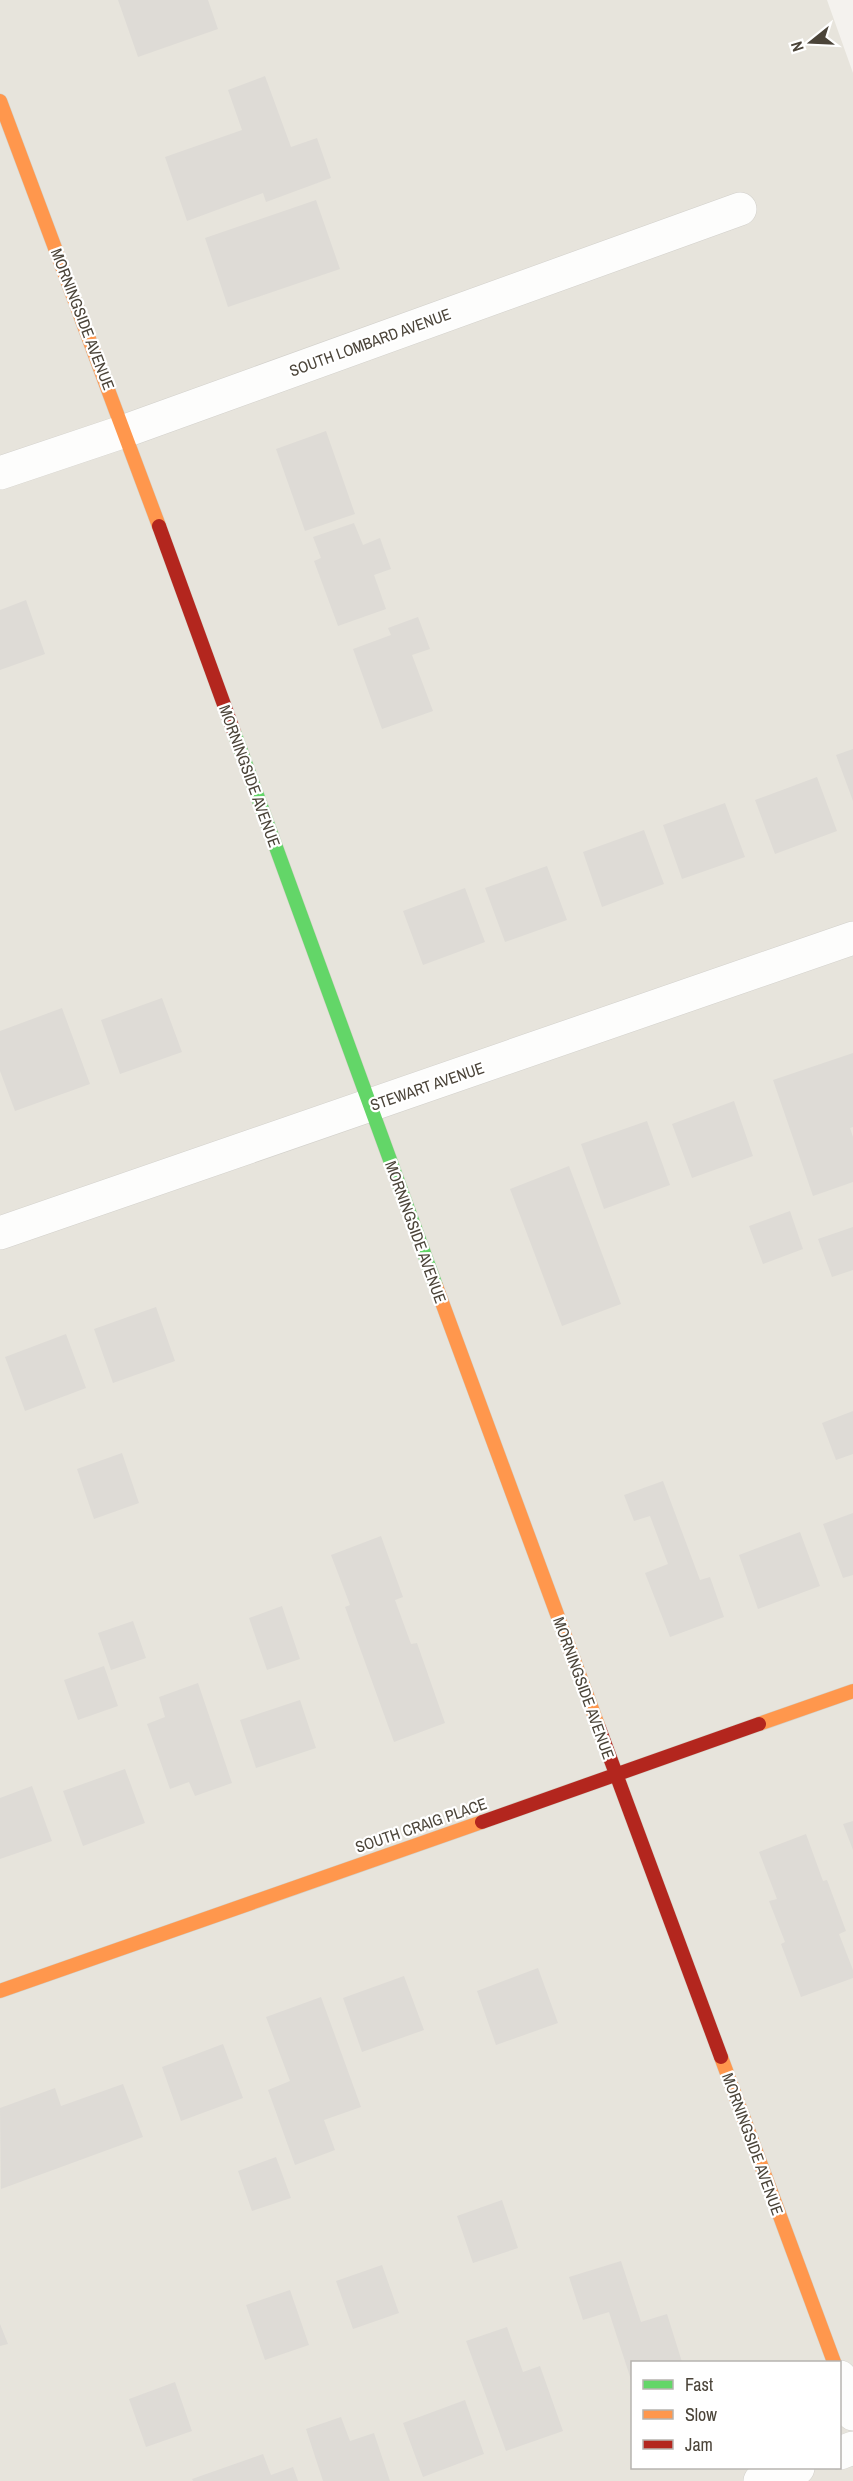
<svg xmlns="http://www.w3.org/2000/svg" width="853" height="2481" viewBox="0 0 853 2481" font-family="'Archivo Narrow',sans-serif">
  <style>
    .residential { fill: #e7e4dc; fill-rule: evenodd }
    .building { fill: #dedbd6 }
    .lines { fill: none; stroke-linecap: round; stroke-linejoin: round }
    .street-casing { stroke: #d2d0cb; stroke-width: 34 }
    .fast-casing { stroke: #d3cfc5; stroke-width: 15 }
    .slow-casing { stroke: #d3cfc5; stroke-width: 15 }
    .jam-casing { stroke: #d3cfc5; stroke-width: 15 }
    .street { stroke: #fdfdfc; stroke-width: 33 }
    .fast { stroke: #63d668; stroke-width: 14 }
    .slow { stroke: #ff974d; stroke-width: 14 }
    .jam { stroke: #b3261e; stroke-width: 14 }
    .labels { text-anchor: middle; stroke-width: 4.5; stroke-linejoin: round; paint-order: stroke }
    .street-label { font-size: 16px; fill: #4b4439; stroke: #fff }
  </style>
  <rect width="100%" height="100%" fill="#f4f2ee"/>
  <path class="residential" d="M 0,0 L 827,0 L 853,73 L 853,2481 L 0,2481 ZM 632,2362 L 840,2362 L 840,2468 L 632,2468 Z"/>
  <path class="building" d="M 118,0 L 208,0 L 218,29 L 138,57 Z
    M 265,76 L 291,147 L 317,138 L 331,178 L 266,202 L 263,193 L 187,221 L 165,157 L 242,130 L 228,90 Z
    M 316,200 L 340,269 L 228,307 L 205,238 Z
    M 326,431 L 355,514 L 305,531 L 276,449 Z
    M 354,523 L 363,545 L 380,538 L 391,569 L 374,575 L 386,609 L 338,626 L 314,561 L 321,558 L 313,537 Z
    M 26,600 L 45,654 L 0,670 L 0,610 Z
    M 418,617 L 430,649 L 412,655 L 433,711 L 382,729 L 353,649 L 391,635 L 388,628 Z
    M 853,749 L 853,801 L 836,755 Z
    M 817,777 L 837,831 L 775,854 L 755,800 Z
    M 725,803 L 745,857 L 682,879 L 663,825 Z
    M 644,830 L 664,884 L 602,907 L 583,852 Z
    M 547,866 L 567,920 L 505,942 L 485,888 Z
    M 465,888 L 485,942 L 423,965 L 403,911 Z
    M 162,998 L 182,1052 L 120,1074 L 101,1020 Z
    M 62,1008 L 90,1084 L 15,1111 L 0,1071 L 0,1031 Z
    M 853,1053 L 853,1127 L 850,1128 L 853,1137 L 853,1182 L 813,1196 L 773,1080 Z
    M 734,1101 L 753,1156 L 692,1178 L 672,1124 Z
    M 647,1121 L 670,1185 L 604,1209 L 581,1144 Z
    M 569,1166 L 621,1304 L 562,1326 L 510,1189 Z
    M 790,1211 L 803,1249 L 763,1264 L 749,1226 Z
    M 853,1227 L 853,1270 L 832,1277 L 818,1239 Z
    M 156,1307 L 175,1361 L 113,1383 L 94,1329 Z
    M 66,1334 L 86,1388 L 25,1411 L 5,1357 Z
    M 853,1411 L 853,1454 L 836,1460 L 822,1423 Z
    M 122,1453 L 139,1503 L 94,1519 L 77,1469 Z
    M 663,1481 L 700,1580 L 710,1577 L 724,1617 L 670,1637 L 645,1573 L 668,1564 L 650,1516 L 634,1521 L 624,1495 Z
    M 853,1513 L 853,1575 L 843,1578 L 823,1524 Z
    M 800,1532 L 820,1586 L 758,1609 L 739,1555 Z
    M 381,1536 L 403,1597 L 395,1600 L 411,1644 L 417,1643 L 445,1723 L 394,1742 L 345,1607 L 350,1605 L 331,1555 Z
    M 282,1606 L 300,1659 L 267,1670 L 249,1618 Z
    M 133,1621 L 146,1658 L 111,1670 L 98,1633 Z
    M 104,1666 L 118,1706 L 78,1720 L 64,1680 Z
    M 198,1683 L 232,1783 L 195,1796 L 189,1782 L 170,1789 L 147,1724 L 165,1717 L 159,1697 Z
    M 300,1700 L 316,1748 L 256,1768 L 240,1720 Z
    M 125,1769 L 145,1823 L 83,1846 L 63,1791 Z
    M 32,1786 L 52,1841 L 0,1859 L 0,1798 Z
    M 853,1821 L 853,1850 L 843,1824 Z
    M 806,1834 L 823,1881 L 827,1880 L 846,1931 L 839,1934 L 853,1970 L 853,1978 L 801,1997 L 781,1944 L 785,1942 L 769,1901 L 777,1899 L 759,1852 Z
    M 538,1968 L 558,2023 L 496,2045 L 477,1991 Z
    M 404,1976 L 424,2030 L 362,2052 L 343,1998 Z
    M 321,1997 L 361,2107 L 324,2120 L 335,2150 L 295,2165 L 268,2090 L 290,2081 L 266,2017 Z
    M 223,2044 L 243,2098 L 181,2121 L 162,2067 Z
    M 123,2084 L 143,2137 L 1,2189 L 0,2108 L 55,2088 L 61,2106 Z
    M 276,2157 L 291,2198 L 252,2211 L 238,2171 Z
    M 502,2200 L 518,2248 L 473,2263 L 457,2216 Z
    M 621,2261 L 641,2322 L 667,2314 L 682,2362 L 632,2362 L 632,2383 L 609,2312 L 583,2320 L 569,2277 Z
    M 382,2265 L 399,2313 L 353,2329 L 336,2281 Z
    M 290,2290 L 309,2345 L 265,2360 L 246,2305 Z
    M 0,2324 L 8,2344 L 0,2346 Z
    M 507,2327 L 523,2372 L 540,2366 L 563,2431 L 506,2451 L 466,2341 Z
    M 175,2382 L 192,2431 L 146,2447 L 129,2399 Z
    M 465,2400 L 484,2454 L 423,2477 L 403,2423 Z
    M 341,2417 L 350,2441 L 374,2433 L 390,2481 L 323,2481 L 306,2429 Z
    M 263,2454 L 271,2475 L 293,2467 L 298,2481 L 193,2481 L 192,2479 Z"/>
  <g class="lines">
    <defs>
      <path id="street" d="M 0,473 L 125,431 L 740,209
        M 0,1233 L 853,938
        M 840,2377 L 853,2414
        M 840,2453 L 853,2448
        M 760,2481 L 798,2468"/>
      <path id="fast" d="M 234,732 L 436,1286"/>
      <path id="slow" d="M 0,101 L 159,526
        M 436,1286 L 599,1728
        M 759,1724 L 853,1691
        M 0,1991 L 482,1822
        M 721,2057 L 834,2362"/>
      <path id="jam" d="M 159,526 L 234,732
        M 599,1728 L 721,2057
        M 482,1822 L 759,1724"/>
    </defs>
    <use href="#street" class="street-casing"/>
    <use href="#fast" class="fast-casing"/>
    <use href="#slow" class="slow-casing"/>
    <use href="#jam" class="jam-casing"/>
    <use href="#street" class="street"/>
    <use href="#fast" class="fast"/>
    <use href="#slow" class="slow"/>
    <use href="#jam" class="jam"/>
  </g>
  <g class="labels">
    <g class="street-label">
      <text transform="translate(83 319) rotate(69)" y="6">MORNINGSIDE AVENUE</text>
      <text transform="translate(370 342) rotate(-20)" y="6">SOUTH LOMBARD AVENUE</text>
      <text transform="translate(250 776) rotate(70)" y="6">MORNINGSIDE AVENUE</text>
      <text transform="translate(427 1086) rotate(-19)" y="6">STEWART AVENUE</text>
      <text transform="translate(416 1232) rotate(70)" y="6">MORNINGSIDE AVENUE</text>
      <text transform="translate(584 1688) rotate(70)" y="6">MORNINGSIDE AVENUE</text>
      <text transform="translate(421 1825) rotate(-19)" y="6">SOUTH CRAIG PLACE</text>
      <text transform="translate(753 2144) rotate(70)" y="6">MORNINGSIDE AVENUE</text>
    </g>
  </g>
  <rect x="631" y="2361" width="210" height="108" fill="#ffffff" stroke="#b7b4b0" stroke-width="1.5"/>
  <rect x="643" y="2380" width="30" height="9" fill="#63d668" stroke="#b7b4b0" stroke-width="1.5"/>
  <text x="685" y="2391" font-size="18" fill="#4b4439">Fast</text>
  <rect x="643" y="2410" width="30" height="9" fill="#ff974d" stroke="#b7b4b0" stroke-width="1.5"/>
  <text x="685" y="2421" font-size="18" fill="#4b4439">Slow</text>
  <rect x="643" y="2440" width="30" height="9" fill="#b3261e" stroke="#b7b4b0" stroke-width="1.5"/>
  <text x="685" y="2451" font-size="18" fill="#4b4439">Jam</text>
  <g transform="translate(811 42) rotate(252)" stroke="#ffffff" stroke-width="4.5" paint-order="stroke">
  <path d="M0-4.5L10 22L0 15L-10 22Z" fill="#4b4439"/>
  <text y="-9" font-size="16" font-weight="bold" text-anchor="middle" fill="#4b4439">N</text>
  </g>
</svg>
